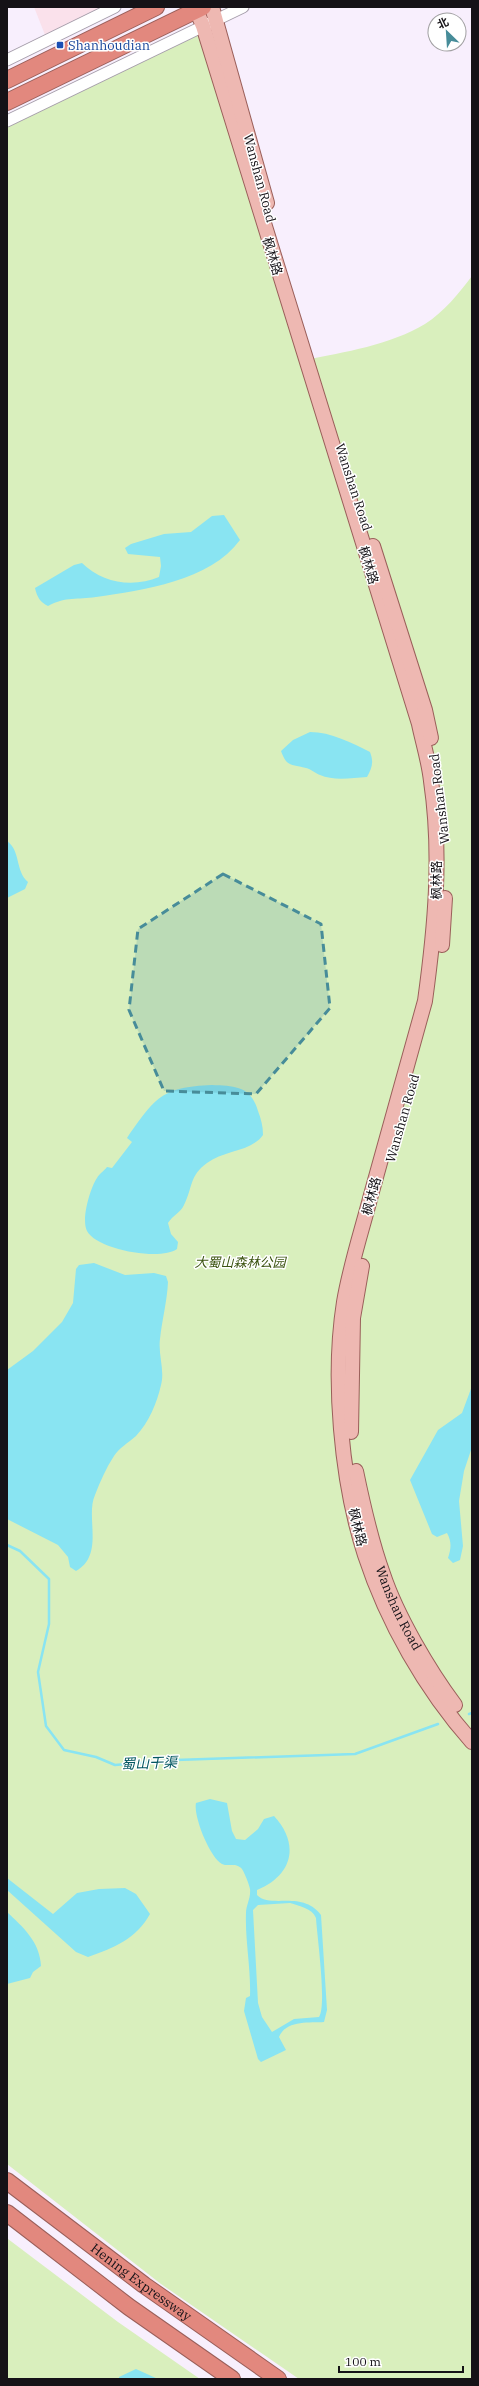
<svg xmlns="http://www.w3.org/2000/svg" width="479" height="2386" viewBox="0 0 479 2386" font-family="'IBM Plex Serif','Noto Sans SC',serif">
  <style>
    .commercial { fill: #fae1eb }
    .green { fill: #d9efbd }
    .water { fill: #89e4f2; fill-rule: evenodd }
    .lines { fill: none; stroke-linecap: round; stroke-linejoin: round }
    .stream { stroke: #89e4f2; stroke-width: 2.5 }
    .minor-casing { stroke: #a59daa; stroke-width: 13 }
    .major-casing { stroke: #9a5f5a; stroke-width: 16 }
    .highway-casing { stroke: #9a5f5a; stroke-width: 18 }
    .minor { stroke: #fff; stroke-width: 11 }
    .major { stroke: #eeb8b2; stroke-width: 14 }
    .highway { stroke: #e2887e; stroke-width: 16 }
    .marked { fill: #478c99; fill-opacity: 0.2; stroke: #478c99; stroke-width: 3; stroke-dasharray: 8 5; stroke-linejoin: round }
    .transit-dot { fill: #1a4fb4; stroke: #fff; stroke-width: 1.5 }
    .labels { text-anchor: middle; stroke-width: 3; stroke-linejoin: round; paint-order: stroke }
    .transit-label { font-size: 13px; fill: #164399; stroke: #fff; text-anchor: start }
    .street-label { font-size: 13px; fill: #151217; stroke: #fff }
    .park-label { font-size: 13px; font-style: italic; fill: #3b5310; stroke: #fff }
    .water-label { font-size: 14px; font-style: italic; fill: #035761; stroke: #fff }
  </style>
  <rect width="100%" height="100%" fill="#f8effd"/>
  <path class="commercial" d="M 34,7 L 115,7 L 47,40 Z"/>
  <path class="green" d="M 203,26 L 305,360 C 345,352 390,345 425,324 C 444,312 459,293 472,276 L 472,2379 L 299,2379 L 161,2284 L 7,2164 L 7,121 Z
    M 8,2239 L 118,2322 L 200,2379 L 7,2379 Z"/>
  <path class="water" d="M 224,515 L 240,540 C 210,581 143,590 96,597 C 77,600 67,596 48,606 C 40,602 37,597 35,588 L 74,565 L 82,563 C 102,583 133,588 159,577 L 161,566 L 160,557 L 128,554 L 125,548 L 131,544 L 164,534 L 191,532 L 212,516 Z
    M 310,732 C 331,732 352,743 370,752 C 374,762 372,768 367,777 C 352,778 333,781 320,775 C 315,773 311,769 306,768 C 292,764 287,768 281,751 L 293,740 Z
    M 7,841 C 21,851 15,871 28,882 L 25,889 L 7,898 Z
    M 212,1085 C 235,1086 251,1086 258,1111 C 261,1119 263,1126 263,1135 C 251,1152 224,1150 207,1163 C 189,1176 193,1187 184,1205 C 181,1212 173,1215 168,1223 L 171,1234 L 178,1242 L 177,1249 C 161,1261 97,1250 87,1231 C 81,1220 90,1188 97,1178 C 99,1174 104,1171 107,1167 L 112,1168 L 132,1142 L 127,1138 C 155,1098 161,1087 212,1085 Z
    M 94,1263 L 125,1275 L 154,1273 L 166,1276 L 168,1282 C 167,1302 162,1320 160,1339 C 158,1355 165,1370 161,1385 C 157,1403 149,1422 136,1436 C 128,1443 119,1448 114,1456 C 106,1468 100,1482 95,1495 C 85,1517 105,1555 76,1571 L 70,1567 L 68,1557 L 58,1545 L 7,1519 L 7,1370 L 33,1351 L 62,1322 L 73,1303 L 76,1269 L 79,1265 Z
    M 472,1386 L 472,1447 L 464,1471 L 459,1501 L 463,1546 L 460,1560 L 453,1563 L 448,1558 C 451,1549 452,1542 447,1533 L 437,1537 L 432,1534 L 410,1480 L 438,1430 L 462,1413 Z
    M 210,1799 L 227,1803 L 232,1831 L 236,1839 L 245,1840 L 258,1829 L 264,1819 L 274,1816 C 300,1844 293,1875 257,1890 L 257,1895 C 270,1909 302,1890 321,1915 L 327,2010 L 324,2022 C 309,2023 286,2020 279,2037 L 286,2050 L 261,2062 L 258,2059 L 244,2011 L 246,1998 L 250,1996 C 251,1968 245,1941 246,1913 C 246,1905 251,1898 250,1889 C 249,1884 245,1874 242,1869 C 236,1862 228,1867 222,1864 C 210,1858 193,1816 196,1803 ZM 290,1903 C 299,1906 312,1908 316,1918 C 317,1936 327,2005 319,2017 L 294,2019 L 272,2032 L 262,2017 L 258,2003 L 253,1910 L 258,1905 Z
    M 7,1878 L 53,1914 L 77,1893 L 99,1889 L 125,1888 L 136,1894 L 150,1914 C 136,1939 114,1948 88,1957 L 76,1952 L 7,1890 Z
    M 7,1912 C 23,1927 40,1942 41,1966 L 33,1972 L 30,1978 L 7,1984 Z
    M 136,2369 L 158,2379 L 119,2379 L 119,2377 Z"/>
  <g class="lines">
    <path class="stream" d="M 7,1545 L 20,1551 L 49,1579 L 49,1624 L 38,1672 L 46,1726 L 64,1750 L 96,1757 L 115,1765 L 176,1760 L 355,1754 L 438,1724
      M 469,1714 L 472,1713"/>
    <defs>
      <path id="minor" d="M 7,60 L 115,7
        M 7,121 L 243,7"/>
      <g id="major">
        <path d="M 195,7 L 203,26 L 419,724 C 423,743 429,762 431,781 C 442,855 435,928 425,1001 C 407,1066 389,1130 371,1195 C 362,1230 350,1266 344,1302 C 332,1378 341,1481 365,1555 C 387,1622 425,1689 472,1742"/>
        <path d="M 212,7 L 267,203"/>
        <path d="M 373,546 L 425,710 L 431,738"/>
        <path d="M 442,945 L 445,898"/>
        <path d="M 351,1432 L 353,1318 L 362,1266"/>
        <path id="s1" d="M 356,1471 C 363,1505 371,1541 383,1574 C 397,1616 429,1670 455,1705"/>
      </g>
      <g id="highway">
        <path d="M 7,80 L 156,7"/>
        <path d="M 7,102 L 203,7"/>
        <path id="s2" d="M 7,2181 L 144,2285 L 278,2379"/>
        <path d="M 7,2213 L 129,2307 L 232,2379"/>
      </g>
    </defs>
    <use href="#minor" class="minor-casing"/>
    <use href="#major" class="major-casing"/>
    <use href="#highway" class="highway-casing"/>
    <use href="#minor" class="minor"/>
    <use href="#major" class="major"/>
    <use href="#highway" class="highway"/>
  </g>
  <path class="marked" d="M 223,874 L 321,924 L 330,1008 L 256,1094 L 164,1091 L 129,1010 L 138,929 Z"/>
  <rect class="transit-dot" x="56" y="41" width="8" height="8" rx="2"/>
  <g class="labels">
    <g class="transit-label">
      <text x="68" y="50">Shanhoudian</text>
    </g>
    <g class="street-label">
      <text transform="translate(260 178) rotate(75)" y="5">Wanshan Road</text>
      <text transform="translate(273 256) rotate(73)" y="5">枫林路</text>
      <text transform="translate(354 487) rotate(72)" y="5">Wanshan Road</text>
      <text transform="translate(369 565) rotate(73)" y="5">枫林路</text>
      <text transform="translate(439 799) rotate(-97)" y="5">Wanshan Road</text>
      <text transform="translate(436 880) rotate(-90)" y="5">枫林路</text>
      <text transform="translate(402 1118) rotate(-74)" y="5">Wanshan Road</text>
      <text transform="translate(371 1196) rotate(-75)" y="5">枫林路</text>
      <text transform="translate(358 1527) rotate(76)" y="5">枫林路</text>
      <text dy="5" stroke="none"><textPath href="#s1" startOffset="144">Wanshan Road</textPath></text>
      <text dy="5" stroke="none"><textPath href="#s2" startOffset="168">Hening Expressway</textPath></text>
    </g>
    <g class="park-label">
      <text x="240" y="1267">大蜀山森林公园</text>
    </g>
    <g class="water-label">
      <text transform="translate(149 1763) rotate(-2)" y="5">蜀山干渠</text>
    </g>
  </g>
  <rect width="479" height="2386" fill="none" stroke="#151217" stroke-width="16"/>
  <g transform="translate(447 32) rotate(335)"><circle r="19" fill="#ffffff" stroke="#a1a0a2"/>
  <path d="M0-3L7 15L0 10L-7 15Z" fill="#478c99"/>
  <text y="-6" font-size="11" font-weight="bold" text-anchor="middle" fill="#151217">北</text>
  </g>
  <path d="M339 2366v6h124v-6" fill="none" stroke="#151217" stroke-width="2"/>
  <text x="345" y="2366" font-size="12" fill="#151217" stroke="#ffffff" stroke-width="3" paint-order="stroke">100 m</text>
</svg>
